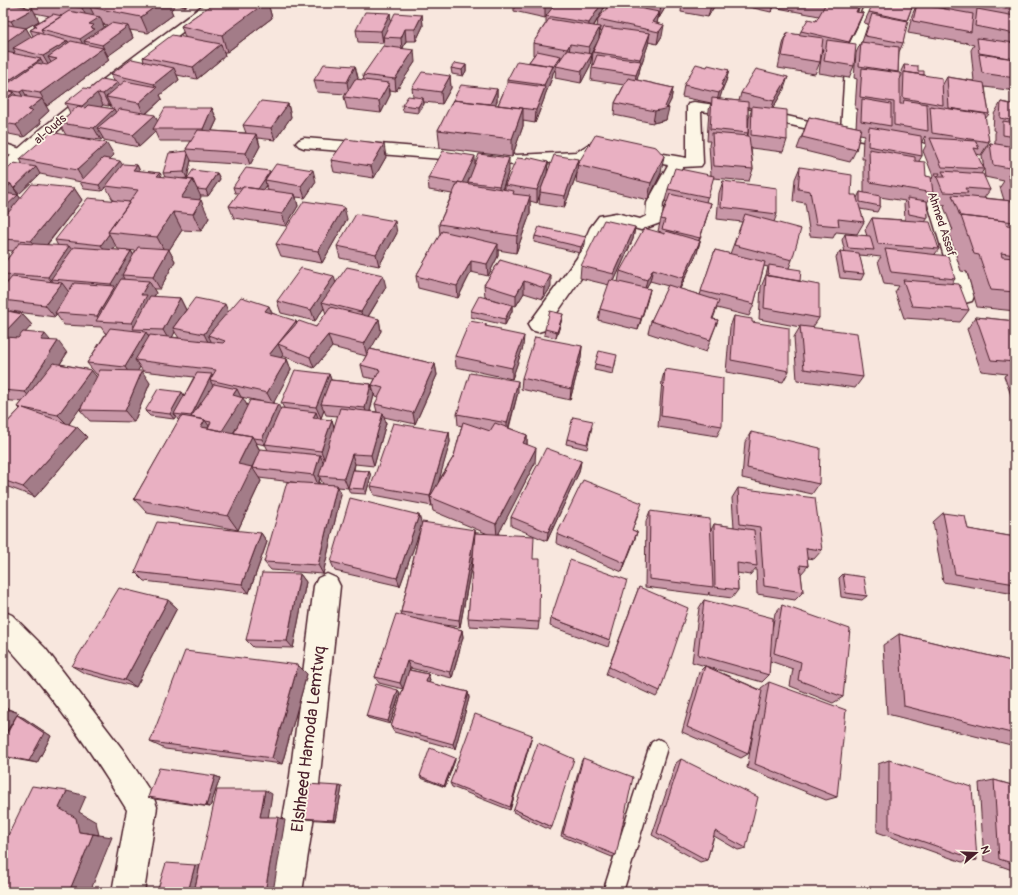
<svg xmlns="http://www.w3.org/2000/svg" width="1018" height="895" viewBox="0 0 1018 895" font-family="Pangolin,sans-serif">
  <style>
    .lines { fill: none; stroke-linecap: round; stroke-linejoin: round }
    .lane-casing { stroke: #4a1f2b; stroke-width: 3 }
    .street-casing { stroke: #4a1f2b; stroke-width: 3 }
    .secondary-casing { stroke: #4a1f2b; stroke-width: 3 }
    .lane { fill: #fcf5e5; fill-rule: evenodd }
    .street { fill: #fcf5e5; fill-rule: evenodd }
    .secondary { fill: #fcf5e5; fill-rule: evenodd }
    .wall { fill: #c897a7; stroke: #4a1f2b; fill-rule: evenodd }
    .shaded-wall { fill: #a37b88; stroke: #4a1f2b }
    .building { fill: #e9b0c2; stroke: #4a1f2b }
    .labels { text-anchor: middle; stroke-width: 3.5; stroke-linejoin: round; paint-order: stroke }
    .far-street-label { font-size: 12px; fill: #4a1f2b; stroke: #fcf5e5 }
    .near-street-label { font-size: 17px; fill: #4a1f2b; stroke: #fcf5e5 }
  </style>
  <rect width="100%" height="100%" fill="#f8e7de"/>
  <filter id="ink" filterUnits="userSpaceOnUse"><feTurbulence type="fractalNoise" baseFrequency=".025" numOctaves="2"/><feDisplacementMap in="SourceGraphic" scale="8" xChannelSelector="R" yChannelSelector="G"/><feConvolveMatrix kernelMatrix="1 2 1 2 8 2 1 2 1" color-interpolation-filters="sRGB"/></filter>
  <g filter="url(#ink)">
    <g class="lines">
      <defs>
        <path id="lane" d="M 658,739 L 664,742 L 667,748 L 623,892 L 603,892 L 649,748 L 652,742 Z"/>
        <path id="street" d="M 14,3 L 28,3 L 7,18 L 3,19 L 3,10 Z
          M 865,3 L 877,3 L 860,52 L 856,131 L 922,143 L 927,145 L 930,148 L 927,154 L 974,296 L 972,301 L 965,303 L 958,301 L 956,296 L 912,151 L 843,137 L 841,132 L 834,135 L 778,122 L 701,111 L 703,163 L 701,166 L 683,167 L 663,203 L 662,219 L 660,223 L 641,230 L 616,223 L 611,224 L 591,264 L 545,330 L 538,332 L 531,330 L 528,325 L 577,258 L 590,228 L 599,216 L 616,213 L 640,219 L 646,216 L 647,203 L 668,165 L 597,152 L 586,159 L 581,161 L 517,165 L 304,148 L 299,146 L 296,143 L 299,140 L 304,138 L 517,155 L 577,152 L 589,144 L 594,142 L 687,158 L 687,106 L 689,103 L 694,102 L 778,114 L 839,128 L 841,130 L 846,52 Z
          M 3,143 L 26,151 L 29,154 L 26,157 L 21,159 L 3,153 Z
          M 327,574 L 336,578 L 340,586 L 319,784 L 302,892 L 270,892 L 289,784 L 314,586 L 318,578 Z
          M 3,611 L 12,615 L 45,648 L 123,750 L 153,796 L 157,807 L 144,892 L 112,892 L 127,810 C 91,751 51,692 3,642 Z"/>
        <path id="secondary" d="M 206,3 L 220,3 L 84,108 L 33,152 L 9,175 L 3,177 L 3,163 C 66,104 137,55 206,3 Z"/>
      </defs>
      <use href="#lane" class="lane-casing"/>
      <use href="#street" class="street-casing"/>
      <use href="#secondary" class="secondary-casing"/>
      <use href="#lane" class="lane"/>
      <use href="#street" class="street"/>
      <use href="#secondary" class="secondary"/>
    </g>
    <path class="wall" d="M 30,3 L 190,3 L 185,7 L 174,4 L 175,6 L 171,10 L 173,15 L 148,33 L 130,30 L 133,38 L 107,56 L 109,60 L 47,106 L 45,105 L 49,111 L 39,120 L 41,123 L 24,137 L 9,134 L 7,130 L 3,130 L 3,8 L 33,9 ZM 35,13 L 49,16 L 34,25 L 35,27 L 30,30 L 33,36 L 31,37 L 26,28 L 39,21 ZM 103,24 L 107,25 L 104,27 Z
      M 214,3 L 273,3 L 269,7 L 272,18 L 227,52 L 224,52 L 225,56 L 197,79 L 177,75 L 179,80 L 160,95 L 162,99 L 146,114 L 157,121 L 212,108 L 217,120 L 212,131 L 246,133 L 243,125 L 288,104 L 291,117 L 275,140 L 258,138 L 260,146 L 250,165 L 191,161 L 191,160 L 187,178 L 181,179 L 187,179 L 217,173 L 220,179 L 208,196 L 200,196 L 201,197 L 199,200 L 209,218 L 201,231 L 182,230 L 169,250 L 175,261 L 160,289 L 153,289 L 156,293 L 154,297 L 180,298 L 186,310 L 272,313 L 297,324 L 316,327 L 326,314 L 324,308 L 315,321 L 281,313 L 277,301 L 336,282 L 386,287 L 368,317 L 379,319 L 381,331 L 370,349 L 435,364 L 437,375 L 415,424 L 384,417 L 386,423 L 374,466 L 355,464 L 354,470 L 369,471 L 371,476 L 366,494 L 350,493 L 348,488 L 338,487 L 341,494 L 323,574 L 271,570 L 264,562 L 300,483 L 259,478 L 261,481 L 238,530 L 147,513 L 134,499 L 179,420 L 178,420 L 176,416 L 174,419 L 150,416 L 145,411 L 182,392 L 184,396 L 194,377 L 143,371 L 140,367 L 137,371 L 150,383 L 134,422 L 90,421 L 80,410 L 84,402 L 69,424 L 87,437 L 35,497 L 3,485 L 3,427 L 20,409 L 18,407 L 22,402 L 3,400 L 3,310 L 4,310 L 3,309 L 3,265 L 13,251 L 3,250 L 3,174 L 23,165 L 20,159 L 66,135 L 59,123 L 70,113 L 65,103 L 90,89 L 114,81 L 111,74 L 144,62 L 143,57 L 185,37 L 181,26 ZM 103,105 L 109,106 L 110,105 L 112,109 L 101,107 ZM 155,132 L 159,141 L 191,141 L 186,149 L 187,151 L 163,173 L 165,177 L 162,177 L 160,173 L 140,171 L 137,165 L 123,165 L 109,159 L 114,155 L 70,136 L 101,140 L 103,138 L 104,140 L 139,147 ZM 40,174 L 81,182 L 80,182 L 84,189 L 102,191 L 106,187 L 113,200 L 55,240 L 58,246 L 47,245 L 82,200 L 74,188 L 20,199 L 18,194 L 19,194 ZM 116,246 L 118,249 L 136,251 L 134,255 L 131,251 L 113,250 ZM 10,311 L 55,317 L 56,314 L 64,325 L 101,327 L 105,333 L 106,333 L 87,363 L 96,374 L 98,375 L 96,378 L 91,370 L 60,364 L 67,353 L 25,332 L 32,325 L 22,314 ZM 175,332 L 179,338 L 172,337 ZM 332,347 L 366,356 L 361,365 L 364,377 L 375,379 L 372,385 L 375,397 L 379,398 L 375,404 L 377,412 L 370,411 L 374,395 L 371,384 L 331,380 L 329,374 L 281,403 L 284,408 L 280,409 L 273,403 L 291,370 L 287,359 L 281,358 L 283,355 L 283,356 L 314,368 ZM 241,397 L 268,403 L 247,405 ZM 324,410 L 326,415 L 338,416 L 334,428 L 332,420 L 318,419 L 318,418 L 321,418 ZM 271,431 L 265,444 L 268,450 L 260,450 L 256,443 L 265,445 ZM 320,478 L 323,484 L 319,484 Z
      M 400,3 L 410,3 L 408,4 Z
      M 514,3 L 668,3 L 659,18 L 658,18 L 657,23 L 662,36 L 657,44 L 648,42 L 648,45 L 640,68 L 639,73 L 637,80 L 673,88 L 671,100 L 667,108 L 666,120 L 653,123 L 614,115 L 615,103 L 624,85 L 591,80 L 592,68 L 593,64 L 592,64 L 593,52 L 598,41 L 591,54 L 592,54 L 590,66 L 581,83 L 555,78 L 556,68 L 553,73 L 552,78 L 545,95 L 544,99 L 535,123 L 523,121 L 523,126 L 512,157 L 440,148 L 438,130 L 452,104 L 452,102 L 497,89 L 497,101 L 495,105 L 498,105 L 507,84 L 507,80 L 529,62 L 534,55 L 533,55 L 533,43 L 546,23 L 546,16 L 545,18 L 514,11 ZM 604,7 L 608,8 L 598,19 L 597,27 L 594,26 L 603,10 ZM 600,31 L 602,32 L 599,38 Z
      M 682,3 L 716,3 L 708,17 L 681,12 Z
      M 743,3 L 777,3 L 771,12 L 749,7 L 750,4 Z
      M 779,3 L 861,3 L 857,12 L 863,13 L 858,25 L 849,43 L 854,66 L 849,78 L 819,73 L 822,52 L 823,49 L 822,49 L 820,62 L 815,74 L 778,68 L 783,44 L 787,33 L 799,35 L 801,31 L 816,21 L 819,16 L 778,8 Z
      M 910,3 L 946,3 L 943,9 L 945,9 L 946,3 L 1015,3 L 1015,91 L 985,87 L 989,114 L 985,119 L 989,142 L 981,155 L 976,154 L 984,169 L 981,174 L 990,190 L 984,198 L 1004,200 L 1000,187 L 1004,181 L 985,177 L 982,155 L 990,143 L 995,144 L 995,133 L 996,131 L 993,130 L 994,114 L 1001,102 L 1015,105 L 1015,311 L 977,307 L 967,272 L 961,271 L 949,234 L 953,229 L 952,228 L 944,207 L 946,205 L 936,204 L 932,194 L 927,203 L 928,218 L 925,222 L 939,249 L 935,254 L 955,279 L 951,284 L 969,310 L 960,322 L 904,318 L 895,292 L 899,286 L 884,284 L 878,261 L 881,257 L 872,256 L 871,255 L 871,256 L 859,255 L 864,274 L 861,280 L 840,278 L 836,257 L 840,251 L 845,252 L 842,240 L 845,234 L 867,236 L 865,230 L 872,218 L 905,220 L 904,204 L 905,201 L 880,197 L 880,206 L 877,212 L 860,209 L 864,222 L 857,234 L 836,232 L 833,238 L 810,236 L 805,203 L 793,201 L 795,179 L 800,167 L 857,198 L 860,192 L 864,193 L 864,161 L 865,159 L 862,159 L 863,139 L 865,135 L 860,134 L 856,150 L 850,162 L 797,149 L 809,117 L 856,127 L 857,111 L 858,109 L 855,109 L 857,79 L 854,78 L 856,53 L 861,42 L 862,42 L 868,24 L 864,23 L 869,12 L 913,4 L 907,21 L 903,43 L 899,52 L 898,73 L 900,79 L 902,75 L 901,71 L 904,65 L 918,71 L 942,86 L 947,77 L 974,81 L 971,50 L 974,45 L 966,43 L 966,42 L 965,43 L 908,33 L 912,15 L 917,4 ZM 925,136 L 926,145 L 923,151 L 933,176 L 932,179 L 926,176 L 919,161 L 922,156 L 921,143 Z
      M 390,13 L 391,22 L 422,15 L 423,26 L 416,41 L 406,41 L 403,48 L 415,62 L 396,91 L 390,90 L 390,95 L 381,113 L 347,109 L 344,97 L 346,94 L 317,92 L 314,80 L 355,66 L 358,78 L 357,79 L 364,80 L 363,75 L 384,46 L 384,42 L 383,43 L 358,42 L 356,30 Z
      M 466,65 L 466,71 L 463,76 L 452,74 L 451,68 Z
      M 707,67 L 729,70 L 726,81 L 723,88 L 719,99 L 739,101 L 741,93 L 784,89 L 773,108 L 787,140 L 783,152 L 751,148 L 753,169 L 749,181 L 713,178 L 706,202 L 711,203 L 699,241 L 700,241 L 697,253 L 680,289 L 700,295 L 715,250 L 730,254 L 742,222 L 717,219 L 719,193 L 723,181 L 777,214 L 774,222 L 792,260 L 789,268 L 800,281 L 819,318 L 813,327 L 863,377 L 855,388 L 797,380 L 794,337 L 800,327 L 759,319 L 761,287 L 766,275 L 768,267 L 764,266 L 754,304 L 749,316 L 717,308 L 713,319 L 718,320 L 706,352 L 648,333 L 651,321 L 668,286 L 650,281 L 646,288 L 650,289 L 647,301 L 638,330 L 598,320 L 600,309 L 609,285 L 580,278 L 581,266 L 635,227 L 633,239 L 614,281 L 618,282 L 620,271 L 661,233 L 661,232 L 658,231 L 661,219 L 667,202 L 665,201 L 668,189 L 711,175 L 709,145 L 710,141 L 707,141 L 709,110 L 711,103 L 682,97 L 684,85 ZM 748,107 L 752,108 L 749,118 L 748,136 L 747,136 L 748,133 Z
      M 450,76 L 451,88 L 442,104 L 424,102 L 424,104 L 418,113 L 403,111 L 402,105 L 413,96 L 412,88 Z
      M 386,157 L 374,178 L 334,172 L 331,160 Z
      M 548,162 L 547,173 L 578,164 L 661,173 L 648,200 L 576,183 L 577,173 L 564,208 L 539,204 L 540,194 L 537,203 L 530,201 L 530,214 L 516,253 L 498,250 L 498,256 L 488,276 L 471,272 L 458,298 L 418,288 L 416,276 L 440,235 L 439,224 L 452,194 L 429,190 L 428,178 L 475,164 L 509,170 L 503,189 L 505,189 L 505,185 Z
      M 270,171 L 270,172 L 316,182 L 305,198 L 296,197 L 298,206 L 286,226 L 234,218 L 229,206 L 239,193 L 235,193 L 233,187 ZM 266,185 L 268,190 L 264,190 Z
      M 347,219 L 322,263 L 281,256 L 276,244 Z
      M 397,233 L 379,266 L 340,258 L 337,246 Z
      M 535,236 L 585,244 L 580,253 L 534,242 Z
      M 500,260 L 551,287 L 543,299 L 524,293 L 516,306 L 512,305 L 512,311 L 505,325 L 471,317 L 471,311 L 507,304 L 485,297 L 484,285 Z
      M 734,316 L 752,322 L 789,371 L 783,382 L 726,372 L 730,327 Z
      M 976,317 L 1015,321 L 1015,406 L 1004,376 L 1007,374 L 981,371 L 967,329 Z
      M 562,319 L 556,338 L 544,335 L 545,329 Z
      M 486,324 L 486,326 L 500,331 L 523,347 L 512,379 L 456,367 L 455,356 Z
      M 582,346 L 581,358 L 570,400 L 521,389 L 522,378 Z
      M 616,360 L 613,374 L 594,370 L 595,364 Z
      M 665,369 L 722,426 L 717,436 L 658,427 L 662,380 Z
      M 518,392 L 509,428 L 527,435 L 527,445 L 535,463 L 498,534 L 533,559 L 539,622 L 538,630 L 469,626 L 468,618 L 474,552 L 460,627 L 435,624 L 462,630 L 463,637 L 452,678 L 410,668 L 410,670 L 428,674 L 430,680 L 429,683 L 468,692 L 469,698 L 455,749 L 394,732 L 391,727 L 403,689 L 379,683 L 375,677 L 402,616 L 401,612 L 420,530 L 400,586 L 335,571 L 331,562 L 421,524 L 476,533 L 488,534 L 433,511 L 432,506 L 374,495 L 371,486 L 449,432 L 450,442 L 438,482 L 454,456 L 462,426 L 458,425 L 457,414 Z
      M 592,427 L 587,449 L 566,444 L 567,439 Z
      M 751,432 L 819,484 L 812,494 L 742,478 L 745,442 Z
      M 581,461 L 579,472 L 547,541 L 511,526 L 511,517 Z
      M 738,488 L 822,550 L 814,559 L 807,558 L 808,566 L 801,574 L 803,592 L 795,600 L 757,594 L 756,568 L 750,575 L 737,573 L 738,590 L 732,598 L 709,595 L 709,592 L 708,595 L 645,587 L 646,521 L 650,511 L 711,530 L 714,524 L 734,527 L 732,498 Z
      M 639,513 L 632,530 L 637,532 L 622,572 L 556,543 L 557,534 Z
      M 943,513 L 968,529 L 1015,537 L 1015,594 L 943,582 L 933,522 Z
      M 261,533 L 267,542 L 249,593 L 144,581 L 135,572 Z
      M 300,574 L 306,582 L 293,648 L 253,647 L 246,640 Z
      M 843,574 L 867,596 L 862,600 L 841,597 L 839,578 Z
      M 639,587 L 660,691 L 656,697 L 606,674 Z
      M 168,600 L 177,608 L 136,687 L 84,673 L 72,666 Z
      M 704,600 L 772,630 L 775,613 L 782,605 L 843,697 L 833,703 L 790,686 L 793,669 L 770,661 L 769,675 L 762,682 L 705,666 L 761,690 L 761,688 L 769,682 L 837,797 L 826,800 L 747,768 L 756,716 L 748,754 L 741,758 L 682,732 L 699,672 L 705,666 L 692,662 L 699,608 Z
      M 551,618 L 610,640 L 608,647 L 550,626 Z
      M 899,634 L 1015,662 L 1015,746 L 887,714 L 883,645 Z
      M 298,665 L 307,674 L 282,764 L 165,749 L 150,742 Z
      M 398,690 L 400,693 L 390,724 L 368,718 L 366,716 Z
      M 3,707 L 19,713 L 17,715 L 24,718 L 51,736 L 37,763 L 3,757 L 3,741 L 14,721 L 3,737 Z
      M 532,735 L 531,740 L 510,810 L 452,787 L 450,783 Z
      M 583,758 L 616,855 L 612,857 L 561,836 L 581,762 Z
      M 681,759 L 746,848 L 738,850 L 714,836 L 707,860 L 700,862 L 652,835 L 676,763 Z
      M 455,760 L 445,787 L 421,778 L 420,776 Z
      M 889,760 L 977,860 L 962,862 L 877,832 L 878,764 Z
      M 215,776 L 220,778 L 210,807 L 154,799 L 148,797 Z
      M 994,780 L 1015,786 L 1015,871 L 984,860 L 979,783 Z
      M 342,787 L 336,821 L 303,819 L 300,818 Z
      M 514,809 L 552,827 L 550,830 L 513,812 Z"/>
    <path class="shaded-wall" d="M 90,3 L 109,3 L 90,7 L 96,19 L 100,17 L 105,29 L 84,41 L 88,49 L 86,50 L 80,39 L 90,24 L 82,8 Z
      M 160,3 L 174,3 L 175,6 L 171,10 L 173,15 L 148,33 L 141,17 Z
      M 183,3 L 190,3 L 185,7 Z
      M 259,3 L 273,3 L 269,7 L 272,18 L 227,52 L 222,35 Z
      M 548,3 L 558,3 L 545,18 L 545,6 Z
      M 602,3 L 604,3 L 603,10 L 588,35 L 589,23 Z
      M 663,3 L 668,3 L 659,18 L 661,6 Z
      M 712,3 L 716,3 L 708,17 L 711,5 Z
      M 774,3 L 777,3 L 771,12 Z
      M 860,3 L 861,3 L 860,7 L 852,24 Z
      M 33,9 L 39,21 L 26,28 L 33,40 L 13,48 L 15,52 L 6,59 L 3,67 L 3,44 L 18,33 L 11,21 Z
      M 659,12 L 657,24 L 652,22 Z
      M 390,13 L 391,25 L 383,37 L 384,42 L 383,43 L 381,31 Z
      M 863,13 L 858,25 L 844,54 L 849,42 Z
      M 422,15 L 423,26 L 416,41 L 415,29 Z
      M 664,25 L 662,36 L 657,44 L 659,32 Z
      M 128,26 L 133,38 L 108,56 L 102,45 Z
      M 600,27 L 599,39 L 588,59 L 589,47 Z
      M 405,29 L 406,41 L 402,50 L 401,38 Z
      M 650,33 L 648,45 L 640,68 L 639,73 L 634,87 L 636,75 L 639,65 L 640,59 Z
      M 68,41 L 74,52 L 57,59 L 48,57 L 53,66 L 50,68 L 43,56 Z
      M 221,44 L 225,56 L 197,79 L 193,67 Z
      M 570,44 L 569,56 L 566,61 L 567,49 Z
      M 103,48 L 109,60 L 47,106 L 40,93 Z
      M 414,50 L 415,62 L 396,91 L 395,79 Z
      M 592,54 L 590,66 L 581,83 L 582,71 Z
      M 561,56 L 560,62 L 556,66 L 556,68 L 553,73 L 552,78 L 545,95 L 544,99 L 535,123 L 536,110 L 544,90 L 544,85 L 551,70 Z
      M 41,59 L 47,71 L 14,91 L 8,81 Z
      M 466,65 L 466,71 L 463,76 L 462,70 Z
      M 355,66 L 358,78 L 349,94 L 347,82 Z
      M 174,68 L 179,80 L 160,95 L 162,99 L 144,115 L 139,103 L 156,88 L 154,84 Z
      M 729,70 L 726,81 L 723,88 L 720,98 L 716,105 L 721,85 Z
      M 450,76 L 451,88 L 442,104 L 441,92 Z
      M 788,77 L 784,89 L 770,113 L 774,101 Z
      M 118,82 L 124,94 L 106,97 L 110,105 L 109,106 L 103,94 Z
      M 389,83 L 390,95 L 381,113 L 379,101 Z
      M 673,88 L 671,100 L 667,108 L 669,108 L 666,120 L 653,123 L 655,111 Z
      M 497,89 L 497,101 L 489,119 L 489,107 Z
      M 23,90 L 30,102 L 27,104 L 20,92 Z
      M 14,92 L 22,104 L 3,119 L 3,101 Z
      M 97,93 L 103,105 L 88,118 L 82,106 Z
      M 423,98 L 424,104 L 418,113 L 418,107 Z
      M 42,99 L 49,111 L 39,120 L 41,123 L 24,137 L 16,125 L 28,110 Z
      M 288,104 L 291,117 L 275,140 L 271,128 Z
      M 212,108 L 217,120 L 207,141 L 203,129 Z
      M 523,108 L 523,126 L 512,157 L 512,139 Z
      M 114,109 L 120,121 L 97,128 L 103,138 L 101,140 L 94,128 Z
      M 155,115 L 160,127 L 153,129 L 155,132 L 139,147 L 133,135 Z
      M 256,134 L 260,146 L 250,165 L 246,153 Z
      M 107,143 L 114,155 L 85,183 L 77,170 Z
      M 384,144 L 386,157 L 374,178 L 371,166 Z
      M 188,154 L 191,160 L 187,178 L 184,172 Z
      M 475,156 L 475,168 L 468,182 L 468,184 L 461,184 Z
      M 664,156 L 661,173 L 648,200 L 651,183 Z
      M 509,158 L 509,170 L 499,198 L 499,186 Z
      M 578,159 L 577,173 L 564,208 L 565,196 Z
      M 120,161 L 124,167 L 102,191 L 99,185 Z
      M 548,162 L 547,174 L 540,192 L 540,194 L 537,203 L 537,190 Z
      M 137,165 L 145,183 L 133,170 Z
      M 36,167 L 40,174 L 19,194 L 14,188 Z
      M 313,170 L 316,182 L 305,198 L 301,186 Z
      M 270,171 L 272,177 L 265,180 L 266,185 L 259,196 L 257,190 Z
      M 160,173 L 168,190 L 157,176 Z
      M 217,173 L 220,179 L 208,196 L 206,190 Z
      M 193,180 L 201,197 L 190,214 L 181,198 Z
      M 11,184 L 26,207 L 14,220 L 5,207 L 3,196 L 3,191 Z
      M 74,188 L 82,200 L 40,253 L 31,241 Z
      M 295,194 L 298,206 L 286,226 L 282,214 Z
      M 530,196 L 530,214 L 516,253 L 517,236 Z
      M 201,200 L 209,218 L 201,231 L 193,214 Z
      M 711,203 L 697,249 L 700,241 L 697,253 L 679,290 L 683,278 L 696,249 Z
      M 344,207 L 347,219 L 322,263 L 318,251 Z
      M 173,212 L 182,230 L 169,250 L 175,261 L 160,289 L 153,277 L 166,254 L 157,237 Z
      M 395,221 L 397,233 L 379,266 L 376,254 Z
      M 635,227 L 633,239 L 612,286 L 614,274 Z
      M 109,234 L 116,246 L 108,257 L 101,245 Z
      M 586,237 L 585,244 L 580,253 L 581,247 Z
      M 498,244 L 498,256 L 488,276 L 487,264 Z
      M 69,246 L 78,258 L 51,279 L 58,288 L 57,289 L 48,277 Z
      M 131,251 L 138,263 L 122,275 L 126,283 L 101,322 L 97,316 L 114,288 L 111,284 Z
      M 471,261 L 471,272 L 458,298 L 457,286 Z
      M 653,269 L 650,281 L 644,292 L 647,280 Z
      M 383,275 L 386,287 L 364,323 L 361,312 Z
      M 551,275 L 551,287 L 543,299 L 544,288 Z
      M 334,276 L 337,288 L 322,302 L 324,308 L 315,321 L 311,310 Z
      M 149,281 L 156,293 L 135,329 L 132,323 L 141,295 Z
      M 524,281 L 524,293 L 516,306 L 516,295 Z
      M 62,283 L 71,295 L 55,313 L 56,314 L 55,317 L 45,305 Z
      M 650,289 L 647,301 L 638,330 L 641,319 Z
      M 180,298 L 186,310 L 173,328 L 175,332 L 170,342 L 163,330 Z
      M 225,304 L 230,316 L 208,335 L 212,343 L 210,346 L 204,334 Z
      M 512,305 L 512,311 L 505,325 L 505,319 Z
      M 269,306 L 274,318 L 265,311 Z
      M 22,314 L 32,325 L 6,354 L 3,352 L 3,334 Z
      M 563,314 L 562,319 L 556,338 L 557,332 Z
      M 379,319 L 381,331 L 367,356 L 364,344 Z
      M 296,321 L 300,333 L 278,344 L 283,355 L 274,367 L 269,355 Z
      M 146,332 L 153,344 L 135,360 L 140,367 L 133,379 L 125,367 Z
      M 45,334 L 55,346 L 41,340 Z
      M 328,335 L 332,347 L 314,368 L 310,357 Z
      M 524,336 L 523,347 L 512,379 L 512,368 Z
      M 58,341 L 67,353 L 35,403 L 25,392 Z
      M 582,346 L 581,358 L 570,400 L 571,389 Z
      M 287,359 L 291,370 L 273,404 L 267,393 Z
      M 435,364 L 437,375 L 415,424 L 413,413 Z
      M 91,370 L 100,381 L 68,425 L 58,415 Z
      M 142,371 L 150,383 L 134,422 L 125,411 Z
      M 212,374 L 216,380 L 210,380 L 213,386 L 196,419 L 191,416 Z
      M 329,374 L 333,385 L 321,404 L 324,410 L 321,418 L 316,407 Z
      M 518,381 L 518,392 L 507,433 L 507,423 Z
      M 371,384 L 374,395 L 368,419 L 365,408 Z
      M 237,389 L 242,399 L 243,398 L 249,409 L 227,442 L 221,432 L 233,395 Z
      M 182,392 L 185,397 L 174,414 L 176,416 L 174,419 L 170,414 Z
      M 278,404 L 281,410 L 265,445 L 262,439 Z
      M 316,412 L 320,423 L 313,418 Z
      M 383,413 L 386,423 L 374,466 L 371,455 Z
      M 205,420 L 211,429 L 201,427 Z
      M 332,420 L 335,431 L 325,461 L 321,451 Z
      M 77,427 L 87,437 L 35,497 L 23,487 Z
      M 449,432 L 450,442 L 434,498 L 430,497 L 432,506 L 430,496 Z
      M 527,435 L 527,450 L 523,443 Z
      M 252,436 L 260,451 L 252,467 L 261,481 L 238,530 L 228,516 L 238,464 Z
      M 536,448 L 535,463 L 497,537 L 496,524 Z
      M 352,454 L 355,464 L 348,488 L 344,478 Z
      M 320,455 L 325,466 L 319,476 L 320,478 L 318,485 L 314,475 Z
      M 581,461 L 579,472 L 547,541 L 548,532 Z
      M 369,471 L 371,476 L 366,494 L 364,489 Z
      M 337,485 L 341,494 L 323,574 L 318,565 Z
      M 419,515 L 422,525 L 400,586 L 397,578 Z
      M 475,530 L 476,539 L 460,627 L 459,620 Z
      M 637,532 L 634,542 L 622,572 L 625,563 Z
      M 261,533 L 267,542 L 249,593 L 242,584 Z
      M 300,574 L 306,582 L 293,648 L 287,641 Z
      M 168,600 L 177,608 L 136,687 L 125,680 Z
      M 462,630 L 463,637 L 452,678 L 450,672 Z
      M 407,661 L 410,668 L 403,689 L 400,683 Z
      M 298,665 L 307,674 L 282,764 L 272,758 Z
      M 428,674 L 430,680 L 428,688 L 426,682 Z
      M 398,690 L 400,693 L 390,724 L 388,721 Z
      M 468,692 L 469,698 L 455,749 L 453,744 Z
      M 4,708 L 19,713 L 17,715 L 24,718 L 51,736 L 37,763 L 29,761 L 17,715 L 3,737 L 3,709 Z
      M 532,735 L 531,740 L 510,810 L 510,807 Z
      M 455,758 L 455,760 L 445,787 L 444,786 Z
      M 215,776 L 220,778 L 210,807 L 206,806 Z
      M 339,786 L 342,787 L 336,821 L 333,820 Z
      M 265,790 L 272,794 L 268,819 L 260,817 Z
      M 67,791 L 86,796 L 79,812 L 96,822 L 99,835 L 79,832 L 59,808 Z
      M 278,817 L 285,820 L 273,892 L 265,892 Z
      M 93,834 L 112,837 L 90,892 L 69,892 Z
      M 195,865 L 200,865 L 194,892 L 188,892 Z"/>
    <path class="building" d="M 58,3 L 90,3 L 82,8 Z
      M 96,3 L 160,3 L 141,17 L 90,7 Z
      M 214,3 L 265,3 L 222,35 L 181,26 Z
      M 529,3 L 548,3 L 545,6 Z
      M 556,3 L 602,3 L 589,23 L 546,16 Z
      M 611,3 L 631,3 L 628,6 L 659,12 L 652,22 L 664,25 L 659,32 L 598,19 Z
      M 642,3 L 663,3 L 661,6 Z
      M 698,3 L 712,3 L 711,5 Z
      M 815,3 L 860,3 L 856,12 L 863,13 L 849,42 L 801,31 L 808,19 L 816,21 L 825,5 Z
      M 873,3 L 908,3 L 913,4 L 907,20 L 869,12 Z
      M 973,3 L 988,3 L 987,6 Z
      M 989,3 L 1015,3 L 1015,11 L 988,6 Z
      M 11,4 L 33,9 L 11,21 L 3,19 L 3,8 Z
      M 917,4 L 973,14 L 971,32 L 913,21 Z
      M 977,9 L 1015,16 L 1015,34 L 975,26 Z
      M 69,11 L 100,17 L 89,24 L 94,25 L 91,28 L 95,29 L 80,39 L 41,29 Z
      M 365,12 L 390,13 L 381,31 L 356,30 Z
      M 395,13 L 422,15 L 415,29 L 405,29 L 401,38 L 383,37 Z
      M 53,14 L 62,16 L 41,29 L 43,33 L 30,30 L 37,26 L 34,25 Z
      M 872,14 L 908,21 L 903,43 L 865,36 Z
      M 549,19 L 600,27 L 589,47 L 570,44 L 567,49 L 533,43 Z
      M 111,23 L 128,26 L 102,45 L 84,41 Z
      M 3,24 L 26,28 L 3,44 Z
      M 604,27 L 650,33 L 640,59 L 593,52 Z
      M 38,33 L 68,41 L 43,56 L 13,48 Z
      M 787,33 L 823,38 L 820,62 L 782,56 Z
      M 172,35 L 221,44 L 193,67 L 143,57 Z
      M 977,38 L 1015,43 L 1015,59 L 979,53 Z
      M 827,40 L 856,44 L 854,66 L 824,61 Z
      M 71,41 L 103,48 L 40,93 L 23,90 L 20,92 L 3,89 L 3,87 L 37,63 L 47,65 L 57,59 L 48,57 Z
      M 861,42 L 899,47 L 898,72 L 859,66 Z
      M 383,46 L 414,50 L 395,79 L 363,75 Z
      M 567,50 L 592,54 L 582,71 L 556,66 Z
      M 537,51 L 561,56 L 553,67 L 553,66 L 529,62 Z
      M 6,52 L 41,59 L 8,81 L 3,80 L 3,54 Z
      M 979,54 L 1015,59 L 1015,78 L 982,73 Z
      M 597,55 L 641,61 L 636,75 L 592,68 Z
      M 132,59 L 174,68 L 154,84 L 111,74 Z
      M 517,61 L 553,66 L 544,85 L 507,80 Z
      M 455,63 L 466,65 L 462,70 L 451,68 Z
      M 324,64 L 355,66 L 347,82 L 314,80 Z
      M 696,64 L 707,67 L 708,65 L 729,70 L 721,85 L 723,86 L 719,93 L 684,85 Z
      M 904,65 L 918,66 L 918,71 L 924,71 L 924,75 L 905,72 Z
      M 862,68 L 900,73 L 900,104 L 903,104 L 904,100 L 927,104 L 928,131 L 894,125 L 894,102 L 860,97 Z
      M 756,69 L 788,77 L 774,101 L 741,93 Z
      M 422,72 L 450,76 L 441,92 L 412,88 Z
      M 904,72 L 942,78 L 943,105 L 903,98 Z
      M 947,77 L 984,83 L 989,114 L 949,108 Z
      M 628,78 L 673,88 L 665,107 L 669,108 L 655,111 L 615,103 Z
      M 102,79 L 118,82 L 103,94 L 97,93 L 82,106 L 65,103 L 84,88 L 90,89 Z
      M 355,79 L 389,83 L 379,101 L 344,97 Z
      M 125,81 L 157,87 L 139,103 L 106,97 Z
      M 508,82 L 545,87 L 536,110 L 498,105 Z
      M 461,85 L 497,89 L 490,104 L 453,100 L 452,103 L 452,102 Z
      M 3,90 L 14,92 L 3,101 Z
      M 13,95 L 42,99 L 28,110 L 33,111 L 16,125 L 3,123 L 3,121 L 5,119 L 3,119 L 3,102 Z
      M 408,96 L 423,98 L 418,107 L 402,105 Z
      M 712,98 L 748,102 L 748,133 L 710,129 Z
      M 862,99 L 891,104 L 891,126 L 861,121 Z
      M 453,100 L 523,108 L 512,139 L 438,130 Z
      M 261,101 L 288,104 L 271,128 L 243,125 Z
      M 1001,102 L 1015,105 L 1015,121 L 1000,118 Z
      M 88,105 L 114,109 L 94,128 L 59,123 L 78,106 L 85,108 Z
      M 752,106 L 787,110 L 787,140 L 751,135 Z
      M 930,106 L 985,114 L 989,142 L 932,133 Z
      M 165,108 L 212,108 L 203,129 L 153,129 Z
      M 120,109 L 155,115 L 133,135 L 97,128 Z
      M 809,117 L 861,128 L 856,150 L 802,137 Z
      M 1003,121 L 1015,123 L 1015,137 L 1003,135 Z
      M 869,127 L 921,136 L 922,156 L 868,146 Z
      M 198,130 L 256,134 L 246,153 L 186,149 Z
      M 51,132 L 107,143 L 77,170 L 20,159 Z
      M 712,133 L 749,136 L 753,169 L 714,166 Z
      M 596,134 L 656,147 L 664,156 L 651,183 L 577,165 Z
      M 930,138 L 976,141 L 979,149 L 974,148 L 984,169 L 942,167 Z
      M 346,139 L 384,144 L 371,166 L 331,160 Z
      M 990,143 L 1015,147 L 1015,169 L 993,165 Z
      M 869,149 L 915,157 L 915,161 L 925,162 L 926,176 L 931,177 L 933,193 L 870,182 Z
      M 187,151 L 188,154 L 184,172 L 163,173 L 169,153 Z
      M 443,151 L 475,156 L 462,183 L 458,182 L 457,183 L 428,178 Z
      M 479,154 L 509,158 L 499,186 L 468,182 Z
      M 554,155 L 578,159 L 565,196 L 540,192 Z
      M 527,157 L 548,162 L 537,190 L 505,185 L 517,158 L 526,159 Z
      M 103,158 L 120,161 L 99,185 L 80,182 Z
      M 14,163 L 36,167 L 14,188 L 13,188 L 11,184 L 3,183 L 3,174 Z
      M 123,164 L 137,165 L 133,170 L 160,173 L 157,176 L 193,180 L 181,198 L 201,200 L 193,214 L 173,212 L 157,237 L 108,232 L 138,190 L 106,186 Z
      M 276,164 L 313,170 L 301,186 L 265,180 Z
      M 800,167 L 852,175 L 851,195 L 856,195 L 864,222 L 838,219 L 839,226 L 816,224 L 810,191 L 798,189 Z
      M 246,168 L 270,171 L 258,189 L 243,187 L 242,188 L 233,187 Z
      M 675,168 L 714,176 L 708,197 L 668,189 Z
      M 193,170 L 217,173 L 206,190 L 197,189 L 193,180 L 187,179 Z
      M 942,171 L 983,174 L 990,190 L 965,188 L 968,193 L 943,192 L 937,177 L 945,177 Z
      M 935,173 L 940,173 L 938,177 L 937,177 Z
      M 1008,174 L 1015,175 L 1015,196 L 1014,196 Z
      M 723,181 L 777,188 L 777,214 L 721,207 Z
      M 458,182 L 514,191 L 513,194 L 530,196 L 517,236 L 439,224 Z
      M 3,183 L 11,184 L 3,191 Z
      M 32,184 L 74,188 L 31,241 L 3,239 L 3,219 Z
      M 243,187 L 295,194 L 282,214 L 229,206 Z
      M 860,192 L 880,196 L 880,206 L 860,202 Z
      M 3,193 L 18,195 L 5,207 L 3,207 Z
      M 670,194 L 711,203 L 700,238 L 662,229 L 665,220 L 661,219 Z
      M 952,195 L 1012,201 L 1015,208 L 1015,222 L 960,216 Z
      M 88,198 L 130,202 L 108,232 L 109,234 L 101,245 L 55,240 Z
      M 907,198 L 927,201 L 928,218 L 909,214 Z
      M 304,201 L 344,207 L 318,251 L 276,244 Z
      M 356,214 L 395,221 L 376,254 L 337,246 Z
      M 745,214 L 801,229 L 792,260 L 734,245 Z
      M 961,216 L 1005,221 L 1007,225 L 1015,226 L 1015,255 L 1001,253 L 1002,257 L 1015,258 L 1015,292 L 991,290 L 979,255 L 974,254 Z
      M 872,218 L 930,222 L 939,249 L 878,244 Z
      M 604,220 L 635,227 L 614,274 L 581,266 Z
      M 539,227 L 586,237 L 581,247 L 535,236 Z
      M 644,228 L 665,234 L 666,231 L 700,241 L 683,278 L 653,269 L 647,280 L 620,271 Z
      M 442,231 L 498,244 L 487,264 L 471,261 L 457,286 L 416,276 Z
      M 845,234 L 870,236 L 874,250 L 848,248 Z
      M 19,243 L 69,246 L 48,277 L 3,274 L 3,265 Z
      M 74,247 L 131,251 L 111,284 L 51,279 Z
      M 138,247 L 169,249 L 153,277 L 122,275 Z
      M 885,249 L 948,256 L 955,279 L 891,272 Z
      M 715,250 L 765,262 L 754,304 L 701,291 Z
      M 840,251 L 859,253 L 864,274 L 844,272 Z
      M 500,260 L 551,275 L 544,288 L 524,281 L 516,295 L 484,285 Z
      M 769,265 L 801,270 L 800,281 L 768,276 Z
      M 347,267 L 383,275 L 361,312 L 322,302 Z
      M 301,268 L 334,276 L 311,310 L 277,301 Z
      M 766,275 L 819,285 L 819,318 L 764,308 Z
      M 12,277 L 62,283 L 45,305 L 3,300 L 3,288 Z
      M 121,279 L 149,281 L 141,295 L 147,295 L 132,323 L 96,321 Z
      M 610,280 L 650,289 L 641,319 L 600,309 Z
      M 903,280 L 959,284 L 969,310 L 912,306 Z
      M 3,282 L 8,282 L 3,288 Z
      M 74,283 L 115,286 L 97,316 L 55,313 Z
      M 668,285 L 719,301 L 712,319 L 718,320 L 710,340 L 651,321 Z
      M 150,296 L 180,298 L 163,330 L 133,329 Z
      M 479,296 L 512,305 L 505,319 L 471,311 Z
      M 241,297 L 269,306 L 265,311 L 296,321 L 269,355 L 287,359 L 267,393 L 210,380 L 216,370 L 135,360 L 150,335 L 223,343 L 225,341 L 208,335 Z
      M 195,298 L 225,304 L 204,334 L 173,328 Z
      M 330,307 L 379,319 L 364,344 L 328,335 L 310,357 L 278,344 L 299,321 L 316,327 Z
      M 3,310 L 22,314 L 3,334 Z
      M 550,311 L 563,314 L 557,332 L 545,329 Z
      M 734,316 L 752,319 L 752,322 L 789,328 L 789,371 L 731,360 Z
      M 976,317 L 1015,321 L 1015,362 L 991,360 Z
      M 470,321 L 486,324 L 485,326 L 500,329 L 500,331 L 524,336 L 512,368 L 455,356 Z
      M 800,326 L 857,333 L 863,377 L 804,369 Z
      M 110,328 L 146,332 L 125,367 L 87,363 Z
      M 23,332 L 45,334 L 41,340 L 58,341 L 25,392 L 3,390 L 3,341 L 6,337 L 18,338 Z
      M 535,337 L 582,346 L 571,389 L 522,378 Z
      M 370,349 L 435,364 L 413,413 L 375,404 L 383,388 L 372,385 L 380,370 L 361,365 Z
      M 599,351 L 617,355 L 614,368 L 595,364 Z
      M 53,363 L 91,370 L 58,415 L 23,408 L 77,427 L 23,487 L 3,480 L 3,427 L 21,408 L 18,407 Z
      M 665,369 L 723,378 L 722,426 L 661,416 Z
      M 100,370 L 142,371 L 125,411 L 80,410 Z
      M 295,370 L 329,374 L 316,407 L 281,403 Z
      M 197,373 L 212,374 L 191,416 L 174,414 Z
      M 470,373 L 518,381 L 507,423 L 457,414 Z
      M 330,380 L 371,384 L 365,408 L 321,404 Z
      M 214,384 L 237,389 L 233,395 L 243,398 L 222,431 L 208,428 L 211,422 L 206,421 L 205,420 L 191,417 Z
      M 158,389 L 182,392 L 170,414 L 145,411 Z
      M 250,400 L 278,404 L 262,439 L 253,438 L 252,436 L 234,433 Z
      M 281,408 L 316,412 L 313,418 L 332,420 L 321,451 L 265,444 Z
      M 340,408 L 383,413 L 371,455 L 352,454 L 344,478 L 319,476 Z
      M 181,416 L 205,420 L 201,427 L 252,436 L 238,464 L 252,467 L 228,516 L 134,499 Z
      M 573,417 L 593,421 L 587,444 L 567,439 Z
      M 463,422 L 490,431 L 495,423 L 527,435 L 523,443 L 536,448 L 496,524 L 430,497 L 454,456 Z
      M 393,423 L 449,432 L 430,496 L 371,486 Z
      M 751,432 L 820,448 L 819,484 L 747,468 Z
      M 546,448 L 581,461 L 548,532 L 511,517 Z
      M 260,449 L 320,455 L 314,475 L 252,468 Z
      M 353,470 L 369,471 L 364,489 L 348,488 Z
      M 583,480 L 642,503 L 632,530 L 637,532 L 625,563 L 557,534 Z
      M 287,482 L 337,485 L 318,565 L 264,562 Z
      M 738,488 L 815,498 L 822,550 L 806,548 L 808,566 L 800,565 L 803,592 L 764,586 L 760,527 L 740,524 Z
      M 350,498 L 419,515 L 397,578 L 331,562 Z
      M 650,511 L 710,519 L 713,587 L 649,579 Z
      M 943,513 L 965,516 L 968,529 L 1015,537 L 1015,584 L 955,574 Z
      M 157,522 L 261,533 L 242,584 L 135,572 Z
      M 422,522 L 475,530 L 459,620 L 401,612 Z
      M 714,524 L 754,530 L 757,566 L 737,563 L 738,590 L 715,587 Z
      M 475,533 L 534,536 L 533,559 L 540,559 L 539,622 L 468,618 Z
      M 570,560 L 627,580 L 610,640 L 551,618 Z
      M 262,573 L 300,574 L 287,641 L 246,640 Z
      M 843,574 L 864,577 L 867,596 L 846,593 Z
      M 639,587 L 688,608 L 660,691 L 609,667 Z
      M 119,588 L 168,600 L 125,680 L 72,666 Z
      M 704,600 L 773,618 L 769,675 L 698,655 Z
      M 782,605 L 850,629 L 843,697 L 798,680 L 801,662 L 774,653 Z
      M 396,614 L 462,630 L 450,672 L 407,661 L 400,683 L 375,677 Z
      M 899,634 L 1015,662 L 1015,734 L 904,706 Z
      M 185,651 L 298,665 L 272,758 L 150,742 Z
      M 705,666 L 762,691 L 748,754 L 687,727 Z
      M 409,670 L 428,674 L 426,682 L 468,692 L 453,744 L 391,727 Z
      M 769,682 L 846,710 L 837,797 L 755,764 Z
      M 376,684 L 398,690 L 388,721 L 366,716 Z
      M 475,714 L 532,735 L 510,807 L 450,783 Z
      M 17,715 L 44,733 L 29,761 L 3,756 L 3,741 Z
      M 538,743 L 574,759 L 552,827 L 514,809 Z
      M 430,748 L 455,758 L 444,786 L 420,776 Z
      M 583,758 L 633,777 L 616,855 L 563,834 Z
      M 681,759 L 758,797 L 746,848 L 715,831 L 707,860 L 657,833 Z
      M 889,760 L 972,787 L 977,860 L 889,830 Z
      M 159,768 L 215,776 L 206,806 L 148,797 Z
      M 994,780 L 1015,786 L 1015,864 L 999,859 Z
      M 306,784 L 339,786 L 333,820 L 300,818 Z
      M 32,786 L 67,791 L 59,808 L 76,818 L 79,832 L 93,834 L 69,892 L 3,892 L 3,846 Z
      M 217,790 L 265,790 L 260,817 L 278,817 L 265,892 L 194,892 Z
      M 166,863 L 195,865 L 188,892 L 157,892 Z"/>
  </g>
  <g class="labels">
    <g class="far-street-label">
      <text transform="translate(50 129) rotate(-41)" y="4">al-Quds</text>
      <text transform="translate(942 224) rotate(72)" y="4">Ahmed Assaf</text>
    </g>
    <g class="near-street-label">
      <text transform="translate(308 739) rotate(-83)" y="6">Elshheed Hamoda Lemtwq</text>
    </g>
  </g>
  <rect width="1018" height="895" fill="none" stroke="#fcf5e5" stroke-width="16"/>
  <rect x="8" y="8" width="1002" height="879" fill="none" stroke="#4a1f2b" stroke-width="1.5" filter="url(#ink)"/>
  <g transform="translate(976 853) rotate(71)" stroke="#fcf5e5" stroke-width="3" paint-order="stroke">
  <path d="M0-3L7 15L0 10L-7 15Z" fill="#4a1f2b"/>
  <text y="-6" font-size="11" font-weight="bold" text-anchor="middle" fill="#4a1f2b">N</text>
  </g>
</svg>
